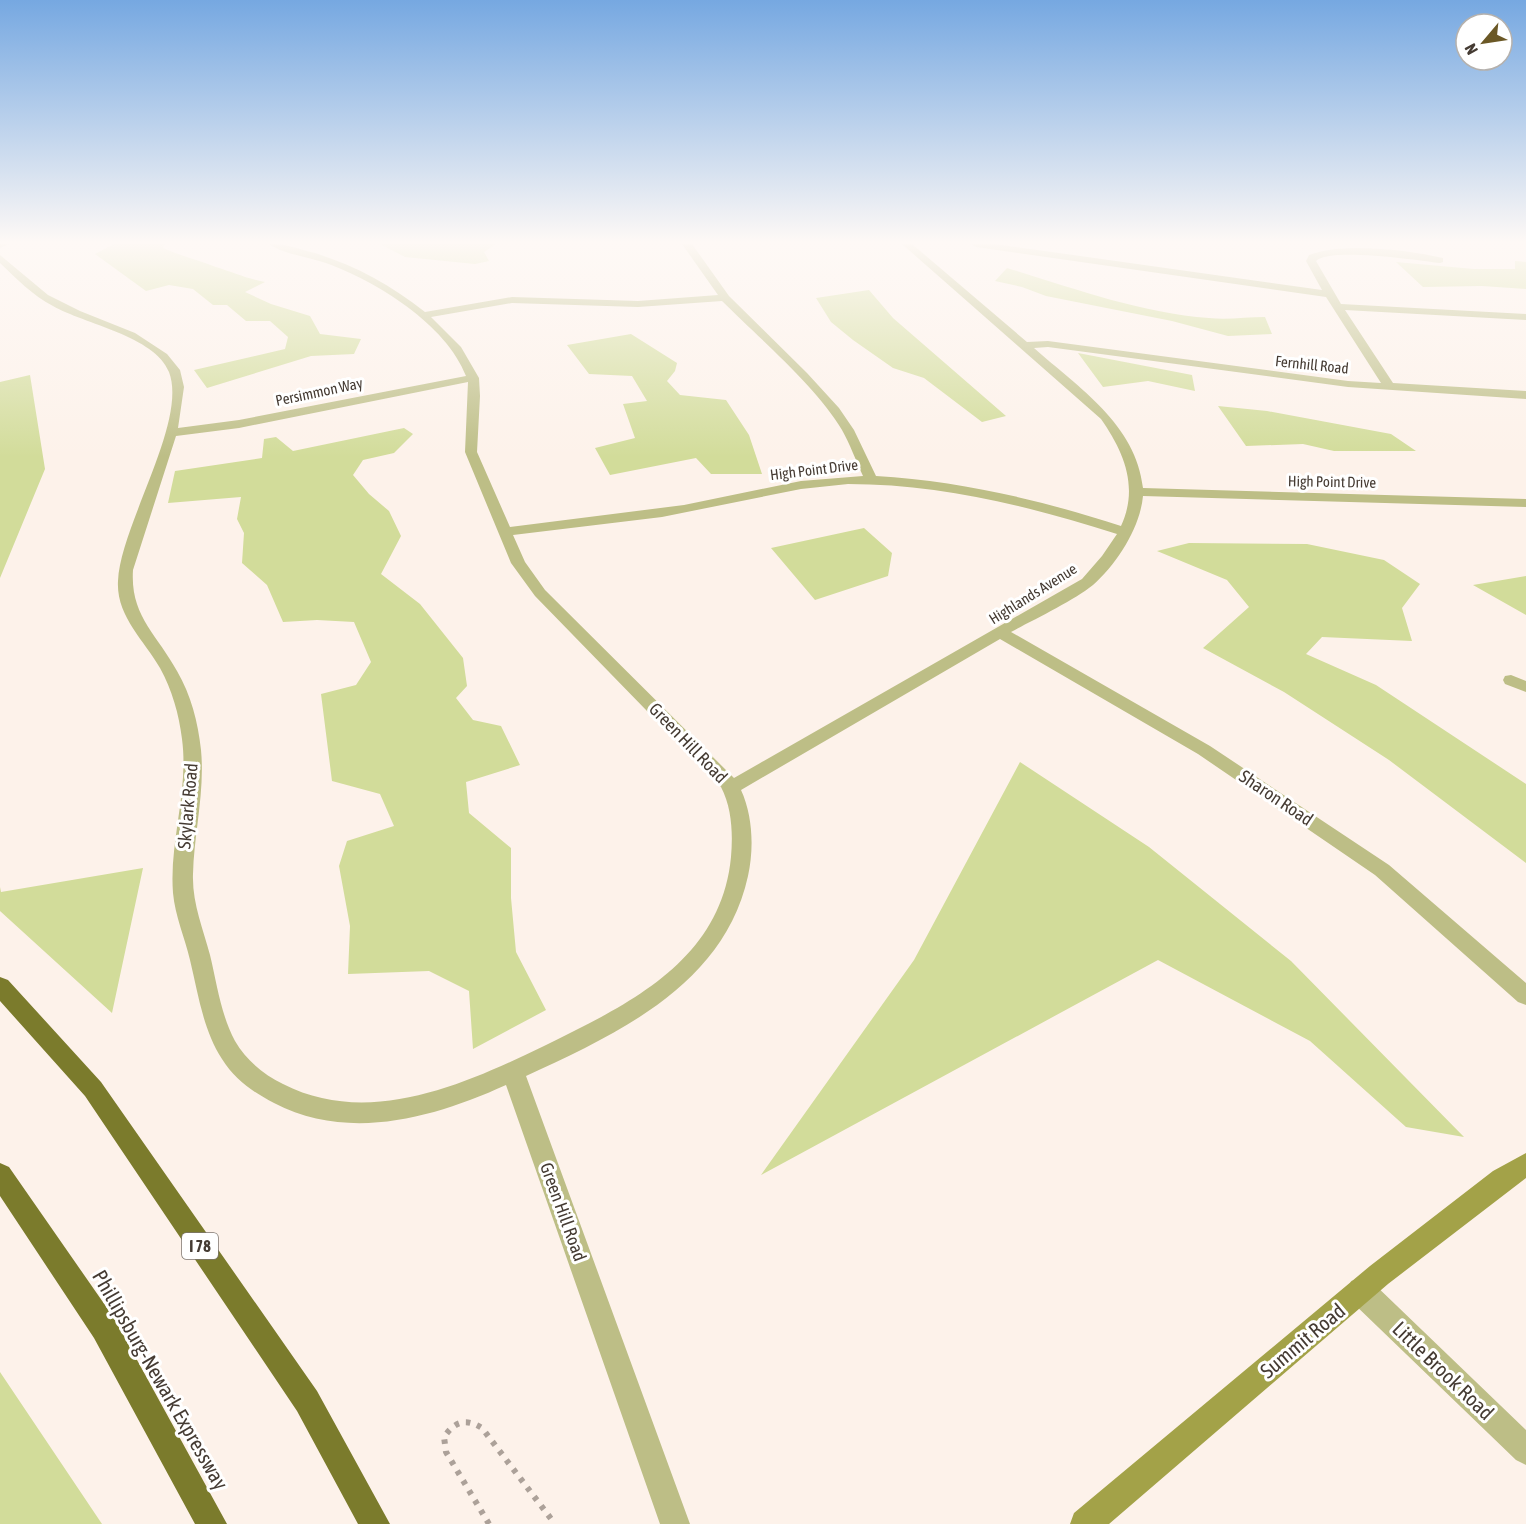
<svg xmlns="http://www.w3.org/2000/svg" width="1526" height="1524" viewBox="0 0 1526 1524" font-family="'Asap Condensed',sans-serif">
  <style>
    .green { fill: #d2dc9a }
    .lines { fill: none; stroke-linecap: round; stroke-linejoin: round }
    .path { stroke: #aca199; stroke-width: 6; stroke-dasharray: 4.5 7; stroke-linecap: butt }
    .minor { fill: #bdbe86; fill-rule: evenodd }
    .secondary { fill: #a3a248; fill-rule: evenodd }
    .motorway { fill: #7b7b2c; fill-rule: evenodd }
    .labels { text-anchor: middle; stroke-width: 6; stroke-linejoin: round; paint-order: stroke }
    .far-street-label { font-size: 15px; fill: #453b33; stroke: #fff }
    .shield { fill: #fff; stroke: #7d7670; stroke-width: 1.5 }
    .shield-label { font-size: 16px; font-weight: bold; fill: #453b33 }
    .street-label { font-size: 18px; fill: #453b33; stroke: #fff }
    .near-street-label { font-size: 21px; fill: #453b33; stroke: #fff }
  </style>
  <rect width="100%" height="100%" fill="#fdf2ea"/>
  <path class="green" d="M 114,244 L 165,244 L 163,248 C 181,256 198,260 216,267 C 235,273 245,278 265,282 L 245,292 L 271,304 L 310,316 L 320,334 L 361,339 L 354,354 L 311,356 L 207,388 L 194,370 L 285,349 L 288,337 L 270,321 L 246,321 L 227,305 L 213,305 L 193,289 L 169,285 L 146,291 L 95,254 Z
    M 380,244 L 496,244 L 484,252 L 489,261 L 475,264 L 405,257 Z
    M 1515,261 L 1526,262 L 1526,289 L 1482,286 L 1423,287 L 1396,262 L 1474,269 L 1515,269 Z
    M 1007,268 C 1073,288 1140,313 1209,318 C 1227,320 1247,317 1265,317 L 1272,334 L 1228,336 L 1172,321 L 1046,296 L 1022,287 L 995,281 Z
    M 869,290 L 893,318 L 1006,416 L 982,422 L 924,378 L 893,368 L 853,340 L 831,322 L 816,298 Z
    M 631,334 L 677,363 L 675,371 L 667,381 L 680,395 L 726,400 L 749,435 L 762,474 L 711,474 L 696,458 L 610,475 L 595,448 L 635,438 L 623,404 L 647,401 L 632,376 L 589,374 L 567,345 Z
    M 1078,353 L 1192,375 L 1195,391 L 1148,381 L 1103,387 Z
    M 30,375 L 45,469 L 0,578 L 0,382 Z
    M 1218,406 L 1267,411 L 1391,434 L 1416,451 L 1334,451 L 1303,444 L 1246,446 Z
    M 404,428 L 413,434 L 394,453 L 363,460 L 353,475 L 369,494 L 389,511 L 401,536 L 381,574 L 420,604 L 463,658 L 467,686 L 456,698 L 473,720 L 501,726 L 520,765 L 466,782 L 469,813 L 511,848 L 511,898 L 516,952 L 546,1010 L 473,1049 L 469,991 L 429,971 L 348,974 L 350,926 L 339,866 L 347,841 L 394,826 L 380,794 L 332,781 L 321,694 L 356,685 L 371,662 L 354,622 L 317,620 L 283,622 L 267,585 L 242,563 L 244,533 L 237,519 L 241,497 L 168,503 L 175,471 L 262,458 L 264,439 L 276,437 L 293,451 Z
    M 864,528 L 892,553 L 888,576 L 815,600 L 771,548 Z
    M 1189,543 L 1307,544 L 1384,560 L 1420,584 L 1402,608 L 1412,641 L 1322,637 L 1306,654 L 1376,685 L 1526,784 L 1526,863 L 1389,760 L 1284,692 L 1203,648 L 1249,607 L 1227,580 L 1157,551 Z
    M 1526,576 L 1526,615 L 1473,585 Z
    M 1020,762 L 1149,847 L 1291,961 L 1464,1137 L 1406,1127 L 1310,1041 L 1158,960 L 761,1175 L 914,960 Z
    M 143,868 L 112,1013 L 0,911 L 0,887 L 1,892 Z
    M 0,1372 L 102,1524 L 0,1524 Z"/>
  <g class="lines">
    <path class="path" d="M 489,1524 L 446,1452 L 444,1437 C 455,1421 466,1418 482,1428 L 555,1524"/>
    <path class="minor" d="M 0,244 L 9,244 L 0,248 Z
      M 269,244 C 285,243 299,249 315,253 C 356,266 391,285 425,312 L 512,297 L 638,301 L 718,295 L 682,244 L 692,244 L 729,296 L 807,373 L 839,408 L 854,430 L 876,476 C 960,481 1041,500 1121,526 C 1139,487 1124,452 1101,419 L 902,244 L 912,244 L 1027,342 L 1048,341 L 1348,381 L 1381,383 L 1326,297 L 976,247 L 971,244 L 995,244 L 1322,290 L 1306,261 L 1309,255 C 1345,242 1406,250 1443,258 L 1443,262 L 1440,263 C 1418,260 1328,247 1316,261 L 1341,304 L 1526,314 L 1526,320 L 1345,310 L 1393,383 L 1526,391 L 1526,399 L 1348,387 L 1048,347 L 1034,348 C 1079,388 1136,424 1143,488 L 1526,499 L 1526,507 L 1143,496 C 1140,528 1117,564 1093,585 C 1073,601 1035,619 1011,632 L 1210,746 L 1389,865 L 1526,983 L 1526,1005 L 1518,1002 L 1375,875 L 1198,754 L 1000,639 L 741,790 C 753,816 754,849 748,876 C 724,985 619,1033 526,1076 L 690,1524 L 660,1524 L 506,1085 C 433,1118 349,1142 274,1103 C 253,1092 235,1080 222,1059 C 203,1030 198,993 190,960 C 185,938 175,916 173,893 C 169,842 189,791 182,739 C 179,714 172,690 160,668 C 144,640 116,616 118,581 C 120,526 188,422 169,372 C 155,336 84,324 53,306 C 32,295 17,279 0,263 L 0,255 L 48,295 L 80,311 L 135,333 L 167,354 L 180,370 L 184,387 L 178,428 L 239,420 L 466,376 C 446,324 376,281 326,263 C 309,257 283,254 269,244 ZM 722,301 C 758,337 817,387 842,430 C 850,444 856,461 863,476 L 801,481 L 684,505 L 510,527 L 477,452 L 480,396 L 479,378 L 461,347 L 431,317 L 512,303 L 638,307 ZM 468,382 L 465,452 L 511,563 L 535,596 L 721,787 C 732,808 733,834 731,857 C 721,962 627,1005 544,1046 C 465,1084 369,1128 283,1084 C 264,1075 246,1060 235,1041 C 221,1015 217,984 210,955 C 203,928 192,903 193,874 C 194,833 205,792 201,750 C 198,722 191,695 177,671 C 157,634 130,616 133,570 L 176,436 L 239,428 ZM 848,484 C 941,484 1029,506 1117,534 L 1102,556 L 1082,579 L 734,778 L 545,590 L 525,562 L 513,535 L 662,517 L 801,489 Z
      M 1511,675 L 1526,681 L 1526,692 L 1505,684 L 1503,680 L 1505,676 Z
      M 1361,1278 L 1371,1281 L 1526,1430 L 1526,1465 L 1516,1460 L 1351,1301 L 1348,1291 L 1351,1281 Z"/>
    <path class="secondary" d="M 1526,1153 L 1526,1178 L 1388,1284 L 1109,1524 L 1070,1524 L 1074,1513 L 1370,1266 L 1493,1171 Z"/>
    <path class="motorway" d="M 0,977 L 8,980 L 101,1082 L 317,1391 L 390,1524 L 358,1524 L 297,1411 L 85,1096 L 0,1001 Z
      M 0,1163 L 9,1167 L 114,1318 L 227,1524 L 195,1524 L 94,1338 L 0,1196 Z"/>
  </g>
  <linearGradient id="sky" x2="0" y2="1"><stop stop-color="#76a8e1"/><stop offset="0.53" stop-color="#fef9f6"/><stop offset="1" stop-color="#fef9f6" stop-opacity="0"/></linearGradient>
  <rect width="1526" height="457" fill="url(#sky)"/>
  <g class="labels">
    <g class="far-street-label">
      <text transform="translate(1312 365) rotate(6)" y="5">Fernhill Road</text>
      <text transform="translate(319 392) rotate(-12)" y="5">Persimmon Way</text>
      <text transform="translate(814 470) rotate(-7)" y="5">High Point Drive</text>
      <text transform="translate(1332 482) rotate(1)" y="5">High Point Drive</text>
      <text transform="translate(1033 594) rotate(-32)" y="5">Highlands Avenue</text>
    </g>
    <rect class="shield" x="182" y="1233" width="36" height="26" rx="4.5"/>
    <g class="shield-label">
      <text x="200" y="1252">I 78</text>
    </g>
    <g class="street-label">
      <text transform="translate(688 743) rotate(46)" y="6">Green Hill Road</text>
      <text transform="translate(1276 798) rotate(34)" y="6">Sharon Road</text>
      <text transform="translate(188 806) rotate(-85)" y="6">Skylark Road</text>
      <text transform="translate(563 1212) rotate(70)" y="6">Green Hill Road</text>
    </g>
    <g class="near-street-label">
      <text transform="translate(1303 1341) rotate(-40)" y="7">Summit Road</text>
      <text transform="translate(1443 1371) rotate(44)" y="7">Little Brook Road</text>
      <text transform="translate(160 1380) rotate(60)" y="7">Phillipsburg-Newark Expressway</text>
    </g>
  </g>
  <g transform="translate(1484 42) rotate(241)"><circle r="28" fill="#ffffff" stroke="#b5b1ad" stroke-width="1.5"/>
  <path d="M0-4.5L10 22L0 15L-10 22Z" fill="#6b5826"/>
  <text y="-9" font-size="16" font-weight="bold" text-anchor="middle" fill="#453b33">N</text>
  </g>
</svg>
